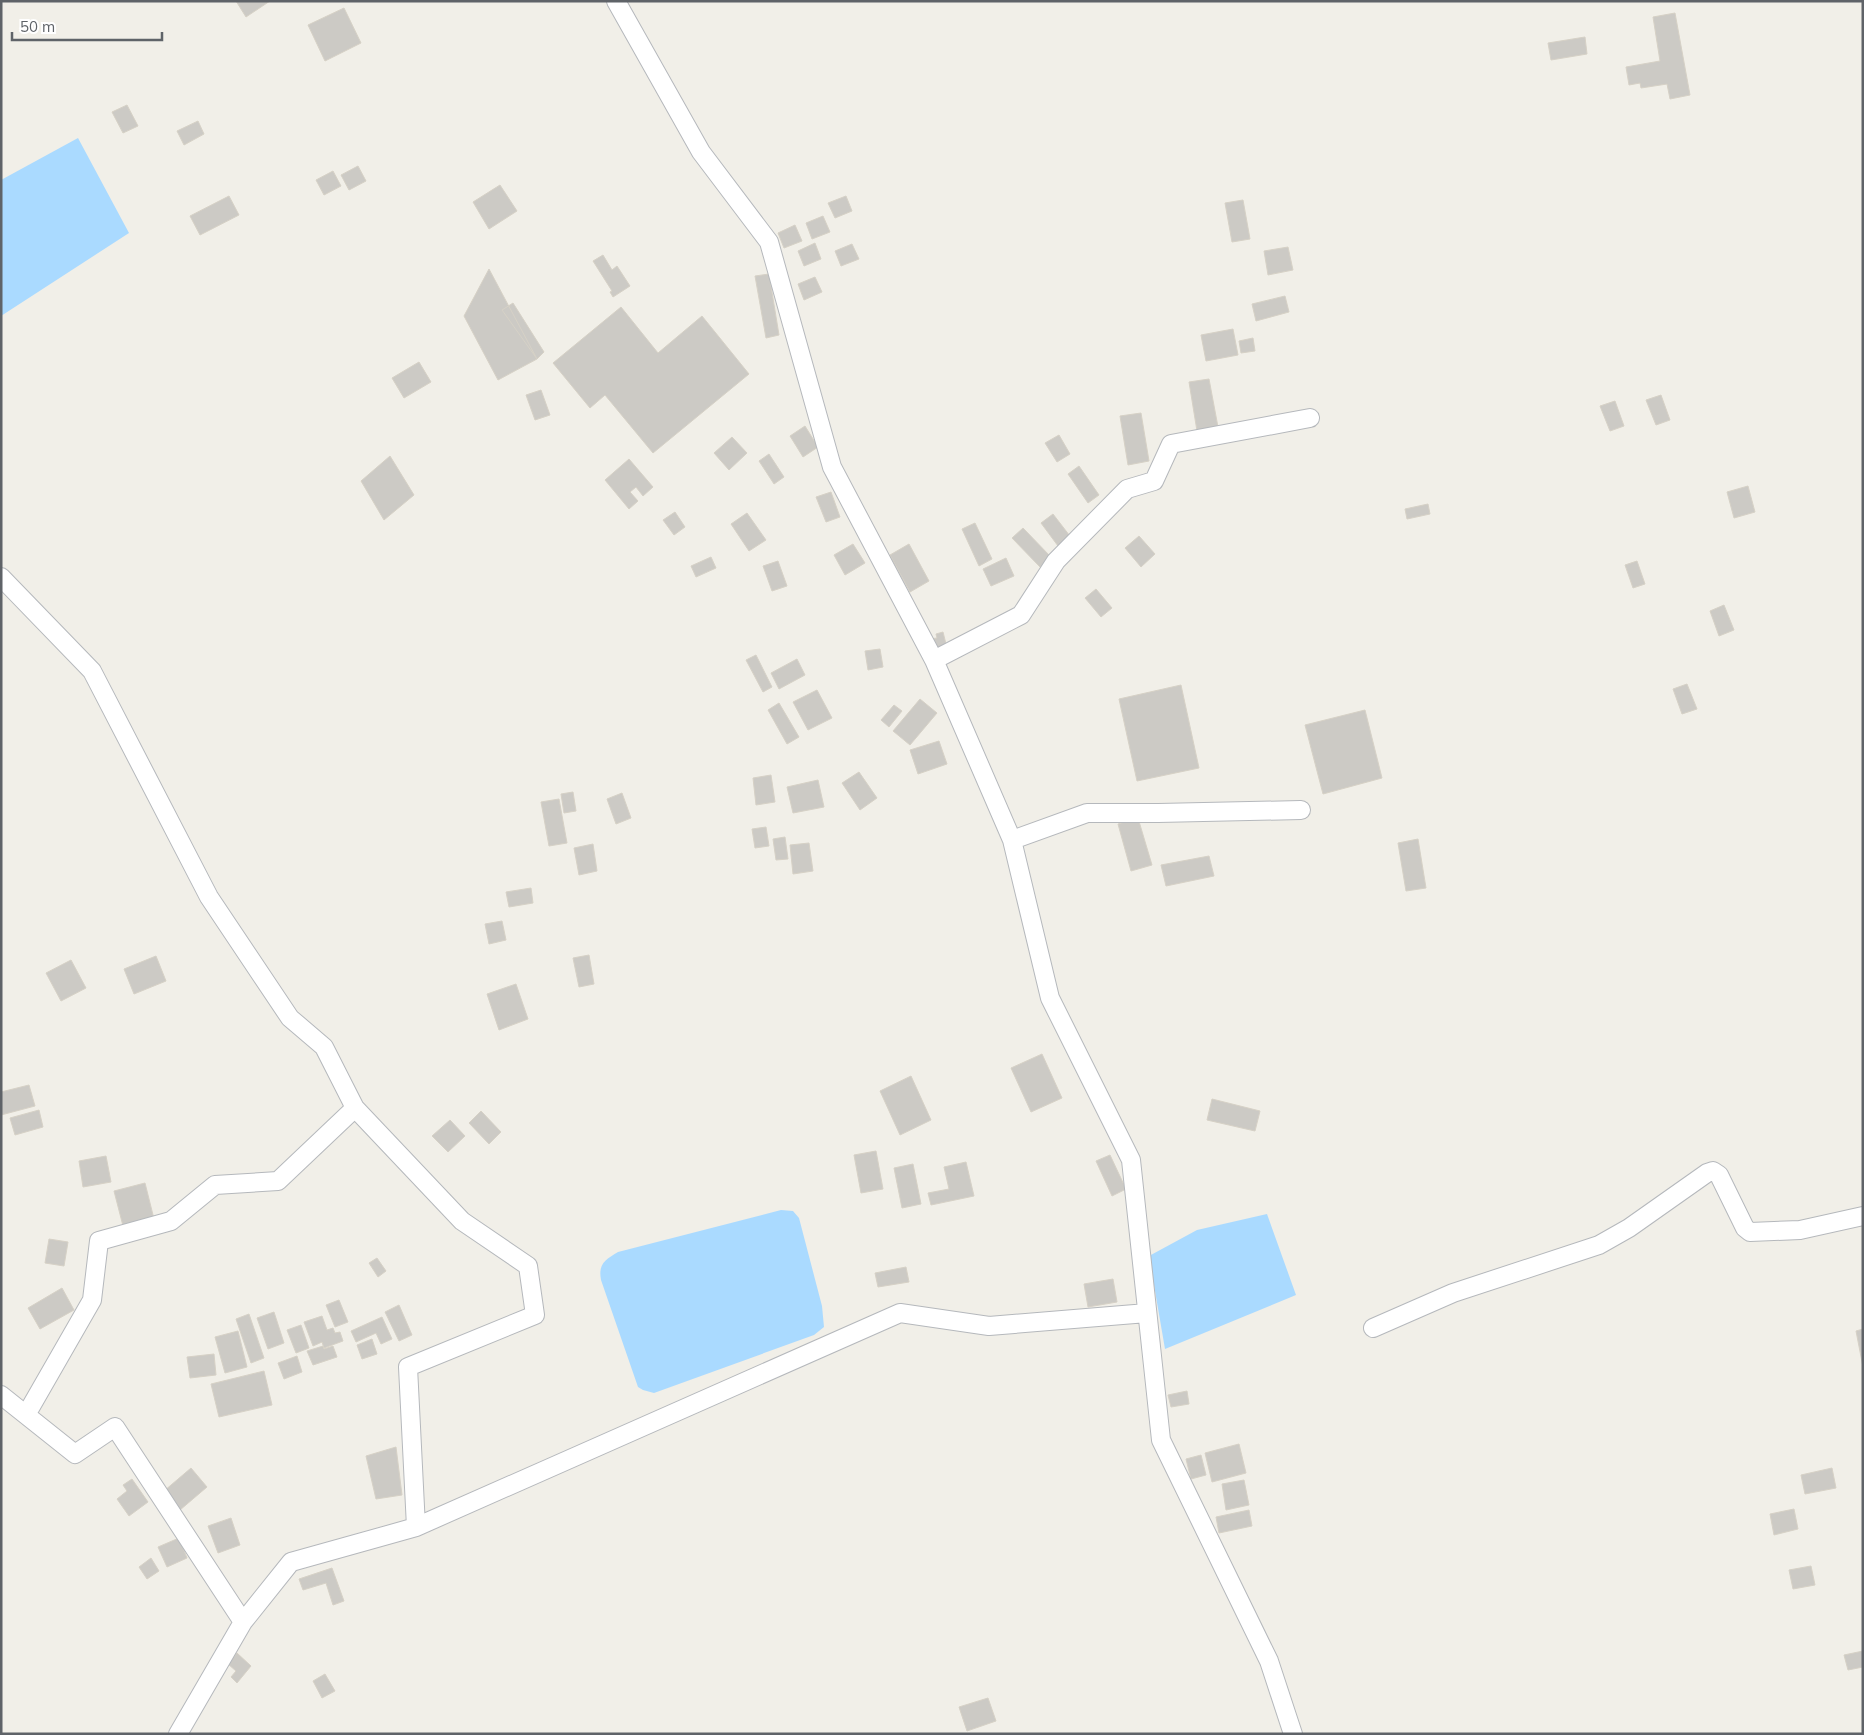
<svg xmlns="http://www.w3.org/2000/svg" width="1864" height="1735" viewBox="0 0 1864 1735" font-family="Mulish,sans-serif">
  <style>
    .water { fill: #aadaff }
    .building { fill: #cccac5; stroke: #d6d1c6 }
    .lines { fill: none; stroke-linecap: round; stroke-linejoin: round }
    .minor-casing { stroke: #b5b8bc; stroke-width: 20 }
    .minor { stroke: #fff; stroke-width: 18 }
  </style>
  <rect width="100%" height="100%" fill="#f1efe8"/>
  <path class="water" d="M 78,138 L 129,233 L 1,316 L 1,180 Z
    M 781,1210 L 793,1211 L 799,1218 L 822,1306 L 824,1327 L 814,1335 L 654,1393 L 643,1390 L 638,1387 L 601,1280 C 598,1264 605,1260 618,1252 Z
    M 1267,1214 L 1296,1295 L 1165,1349 L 1149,1256 L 1197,1230 Z"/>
  <path class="building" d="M 236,1 L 270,1 L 246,17 Z
    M 344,8 L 361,43 L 325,61 L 308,25 Z
    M 1675,13 L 1690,95 L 1670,99 L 1667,84 L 1641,88 L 1640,83 L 1629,85 L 1626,67 L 1660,61 L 1653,17 Z
    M 1585,37 L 1587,54 L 1551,60 L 1548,43 Z
    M 127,105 L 138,126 L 123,133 L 112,112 Z
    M 198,121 L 204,134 L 184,145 L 177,131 Z
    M 358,166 L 366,181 L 349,190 L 341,175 Z
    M 333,171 L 341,186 L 324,195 L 316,180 Z
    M 500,185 L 517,211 L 489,229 L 473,202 Z
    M 229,196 L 239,215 L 200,235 L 190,216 Z
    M 846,196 L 852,211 L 835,218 L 828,203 Z
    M 1243,200 L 1250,239 L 1232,242 L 1225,203 Z
    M 823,216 L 830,232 L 812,239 L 806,223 Z
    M 795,225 L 802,241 L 784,248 L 778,233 Z
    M 815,243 L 821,259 L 804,266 L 798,251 Z
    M 852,244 L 859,259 L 841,266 L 835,251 Z
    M 1288,247 L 1293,270 L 1268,275 L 1264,251 Z
    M 603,255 L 612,270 L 617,266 L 630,286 L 613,297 L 610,292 L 612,291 L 593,261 Z
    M 489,269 L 537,359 L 498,380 L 464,316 Z
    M 769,274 L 779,335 L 766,338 L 755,276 Z
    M 815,277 L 822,292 L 804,300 L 798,284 Z
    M 1285,296 L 1289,312 L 1256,321 L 1252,304 Z
    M 513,303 L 544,352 L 537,359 L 502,310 Z
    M 621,307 L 658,353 L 702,316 L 749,374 L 653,453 L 605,395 L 590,408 L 553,363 Z
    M 1233,329 L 1238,355 L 1206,361 L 1201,335 Z
    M 1253,338 L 1255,351 L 1241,353 L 1239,341 Z
    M 419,362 L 431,382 L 404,398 L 392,378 Z
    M 1209,379 L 1218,427 L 1197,431 L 1189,382 Z
    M 541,390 L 550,415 L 535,420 L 526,395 Z
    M 1661,395 L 1670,420 L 1656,425 L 1646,400 Z
    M 1615,401 L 1624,426 L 1610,431 L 1600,406 Z
    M 1141,413 L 1149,461 L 1128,465 L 1120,416 Z
    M 805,426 L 818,447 L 803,457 L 790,436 Z
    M 1059,435 L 1070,454 L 1057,462 L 1045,443 Z
    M 732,437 L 747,453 L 729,470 L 714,453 Z
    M 769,454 L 784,477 L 774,484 L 759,461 Z
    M 390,456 L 414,495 L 384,520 L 361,481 Z
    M 629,459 L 653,487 L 643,496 L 636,487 L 630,492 L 638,501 L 629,509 L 605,480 Z
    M 1079,466 L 1099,495 L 1088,503 L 1068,474 Z
    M 1748,486 L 1755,512 L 1734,518 L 1727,492 Z
    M 831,492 L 840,517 L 826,522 L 816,497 Z
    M 1428,504 L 1430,514 L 1407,519 L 1405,509 Z
    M 675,512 L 685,527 L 674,535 L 663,520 Z
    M 747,513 L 766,540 L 749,551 L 731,524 Z
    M 1053,514 L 1073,540 L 1061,550 L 1041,523 Z
    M 975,523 L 992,559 L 979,566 L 962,529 Z
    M 1023,528 L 1050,556 L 1040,567 L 1012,538 Z
    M 1139,536 L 1155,554 L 1141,567 L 1125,548 Z
    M 853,544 L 865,563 L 845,575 L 834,555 Z
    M 909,544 L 929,581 L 910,592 L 890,555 Z
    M 711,557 L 716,568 L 696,577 L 691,566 Z
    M 1006,558 L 1014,576 L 991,586 L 983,569 Z
    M 778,561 L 787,586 L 772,591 L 763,566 Z
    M 1637,561 L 1645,584 L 1633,588 L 1625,565 Z
    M 1096,589 L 1112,608 L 1101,617 L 1085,598 Z
    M 1724,605 L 1734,630 L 1719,636 L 1710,611 Z
    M 943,632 L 948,652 L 934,655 L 930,639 L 937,638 L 936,634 Z
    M 880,649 L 883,667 L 868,670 L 865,651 Z
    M 756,655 L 772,687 L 763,692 L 746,660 Z
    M 797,659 L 805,675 L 779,689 L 771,673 Z
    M 1687,684 L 1697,709 L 1682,714 L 1673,689 Z
    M 1181,685 L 1199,768 L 1137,781 L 1119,699 Z
    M 817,690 L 832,718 L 808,730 L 793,702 Z
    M 920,699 L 937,713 L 910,745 L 893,731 Z
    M 779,703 L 799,737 L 787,744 L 768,710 Z
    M 894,705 L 902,711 L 889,727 L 881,720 Z
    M 1365,710 L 1382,778 L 1323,794 L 1305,725 Z
    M 939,741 L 947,764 L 918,774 L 910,750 Z
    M 859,772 L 877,798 L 860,810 L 842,783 Z
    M 771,775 L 775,802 L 756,805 L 753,778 Z
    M 818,780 L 824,807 L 793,813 L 787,787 Z
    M 573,792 L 576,811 L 564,813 L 561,794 Z
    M 622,793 L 631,818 L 616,824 L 607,799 Z
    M 559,799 L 567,843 L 549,846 L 541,802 Z
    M 1138,818 L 1152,865 L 1131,871 L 1118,824 Z
    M 766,827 L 769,846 L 755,848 L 752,829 Z
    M 785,837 L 788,859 L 776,860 L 773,839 Z
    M 1418,839 L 1426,888 L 1406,891 L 1398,843 Z
    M 809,843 L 813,871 L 793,874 L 790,845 Z
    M 593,844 L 597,871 L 579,875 L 574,848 Z
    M 1209,856 L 1214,876 L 1166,886 L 1161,865 Z
    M 531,888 L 533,903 L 509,907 L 506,892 Z
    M 502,921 L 506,940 L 489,944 L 485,924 Z
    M 589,955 L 594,984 L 579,987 L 573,958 Z
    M 156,956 L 166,981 L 134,994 L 124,969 Z
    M 71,960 L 86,988 L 61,1001 L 46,973 Z
    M 516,984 L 528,1019 L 499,1030 L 487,994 Z
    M 1042,1054 L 1062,1098 L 1031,1112 L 1011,1068 Z
    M 911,1076 L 931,1120 L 900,1135 L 880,1091 Z
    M 29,1085 L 35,1106 L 1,1115 L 1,1092 Z
    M 1212,1099 L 1260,1111 L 1255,1131 L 1207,1120 Z
    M 39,1110 L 43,1127 L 15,1135 L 10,1118 Z
    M 481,1111 L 501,1132 L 489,1144 L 469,1123 Z
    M 450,1120 L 465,1136 L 448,1152 L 432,1136 Z
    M 876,1151 L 883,1189 L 861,1193 L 854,1155 Z
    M 1110,1155 L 1126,1189 L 1112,1196 L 1096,1161 Z
    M 106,1156 L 111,1182 L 83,1187 L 79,1161 Z
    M 966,1162 L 974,1196 L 931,1205 L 928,1193 L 949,1189 L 944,1167 Z
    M 913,1164 L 921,1204 L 902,1208 L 894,1168 Z
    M 145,1183 L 154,1219 L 123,1226 L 114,1191 Z
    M 49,1239 L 68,1242 L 64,1266 L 45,1263 Z
    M 377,1258 L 386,1271 L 378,1277 L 369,1263 Z
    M 906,1267 L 909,1282 L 878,1287 L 875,1273 Z
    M 1113,1279 L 1117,1302 L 1088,1307 L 1084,1284 Z
    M 62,1288 L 74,1310 L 40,1329 L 28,1308 Z
    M 339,1300 L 348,1322 L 335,1327 L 326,1305 Z
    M 399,1305 L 412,1335 L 399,1341 L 385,1312 Z
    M 274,1312 L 284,1343 L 268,1349 L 257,1318 Z
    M 249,1314 L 264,1358 L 251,1363 L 236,1319 Z
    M 322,1316 L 327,1330 L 333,1328 L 335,1333 L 340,1332 L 343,1341 L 324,1348 L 322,1342 L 313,1346 L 304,1322 Z
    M 382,1317 L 392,1339 L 381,1344 L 376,1333 L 356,1342 L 351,1331 Z
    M 301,1325 L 309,1348 L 296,1353 L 287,1330 Z
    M 1863,1329 L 1863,1367 L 1856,1331 Z
    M 238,1331 L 247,1367 L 225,1373 L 215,1337 Z
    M 372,1339 L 377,1354 L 362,1359 L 357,1345 Z
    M 323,1346 L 324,1349 L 333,1346 L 337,1357 L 313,1365 L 307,1351 Z
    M 214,1354 L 216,1375 L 190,1378 L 187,1357 Z
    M 297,1356 L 302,1372 L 284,1379 L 278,1363 Z
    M 264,1371 L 272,1405 L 219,1417 L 211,1384 Z
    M 1187,1391 L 1189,1404 L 1171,1407 L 1168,1395 Z
    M 1239,1444 L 1246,1473 L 1212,1482 L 1205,1453 Z
    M 396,1447 L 402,1495 L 376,1499 L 366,1456 Z
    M 1201,1455 L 1206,1475 L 1191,1479 L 1186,1459 Z
    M 191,1468 L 207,1487 L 180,1510 L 164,1491 Z
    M 1832,1468 L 1836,1488 L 1805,1494 L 1801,1475 Z
    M 132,1479 L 148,1502 L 129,1516 L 117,1499 L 127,1491 L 123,1485 Z
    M 1244,1480 L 1249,1505 L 1226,1510 L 1222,1484 Z
    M 1794,1509 L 1798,1529 L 1774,1535 L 1770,1514 Z
    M 1249,1510 L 1252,1526 L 1219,1533 L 1216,1517 Z
    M 231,1518 L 240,1545 L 218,1553 L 208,1526 Z
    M 179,1538 L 187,1558 L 167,1567 L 158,1547 Z
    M 151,1558 L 159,1571 L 147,1579 L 139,1567 Z
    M 1811,1566 L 1815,1585 L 1793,1589 L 1789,1570 Z
    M 332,1568 L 344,1601 L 333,1605 L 326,1583 L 303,1590 L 299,1579 Z
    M 1863,1651 L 1863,1667 L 1848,1670 L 1844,1655 Z
    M 237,1653 L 251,1666 L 237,1683 L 231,1677 L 236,1671 L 228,1664 Z
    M 325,1674 L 335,1691 L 322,1698 L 313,1681 Z
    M 988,1698 L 996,1721 L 967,1731 L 959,1707 Z"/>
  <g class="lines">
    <defs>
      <path id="minor" d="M 616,1 L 701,152 L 769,242 L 832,467 L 934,660 L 1012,840 L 1050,998 L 1131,1160 L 1161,1440 L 1269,1661 L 1293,1734
        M 1,577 L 92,671 L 209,897 L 290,1018 L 324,1047 L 355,1108 L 462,1221 L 528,1266 L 535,1315 L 408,1367 L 416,1527
        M 934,660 L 1021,615 L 1056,561 L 1127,489 L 1154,481 L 1171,444 L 1310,418
        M 1012,840 L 1087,813 L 1158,813 L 1301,810
        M 1373,1328 L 1453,1293 L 1599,1245 L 1629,1228 L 1707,1173 L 1713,1171 L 1719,1175 L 1745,1228 L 1750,1232 L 1800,1230 L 1863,1216
        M 1,1395 L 75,1454 L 115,1427 L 243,1622
        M 26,1415 L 92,1300 L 99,1241 L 171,1221 L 215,1185 L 278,1181 L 355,1108
        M 178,1734 L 243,1622 L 291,1562 L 416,1527 L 900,1313 L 989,1326 L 1147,1313"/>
    </defs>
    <use href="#minor" class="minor-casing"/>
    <use href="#minor" class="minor"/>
  </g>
  <rect width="1864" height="1735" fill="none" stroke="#5f6368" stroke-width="5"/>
  <path d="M12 32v8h150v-8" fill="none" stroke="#5f6368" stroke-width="2.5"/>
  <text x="20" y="32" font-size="15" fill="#5f6368" stroke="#ffffff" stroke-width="4" paint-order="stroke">50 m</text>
</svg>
